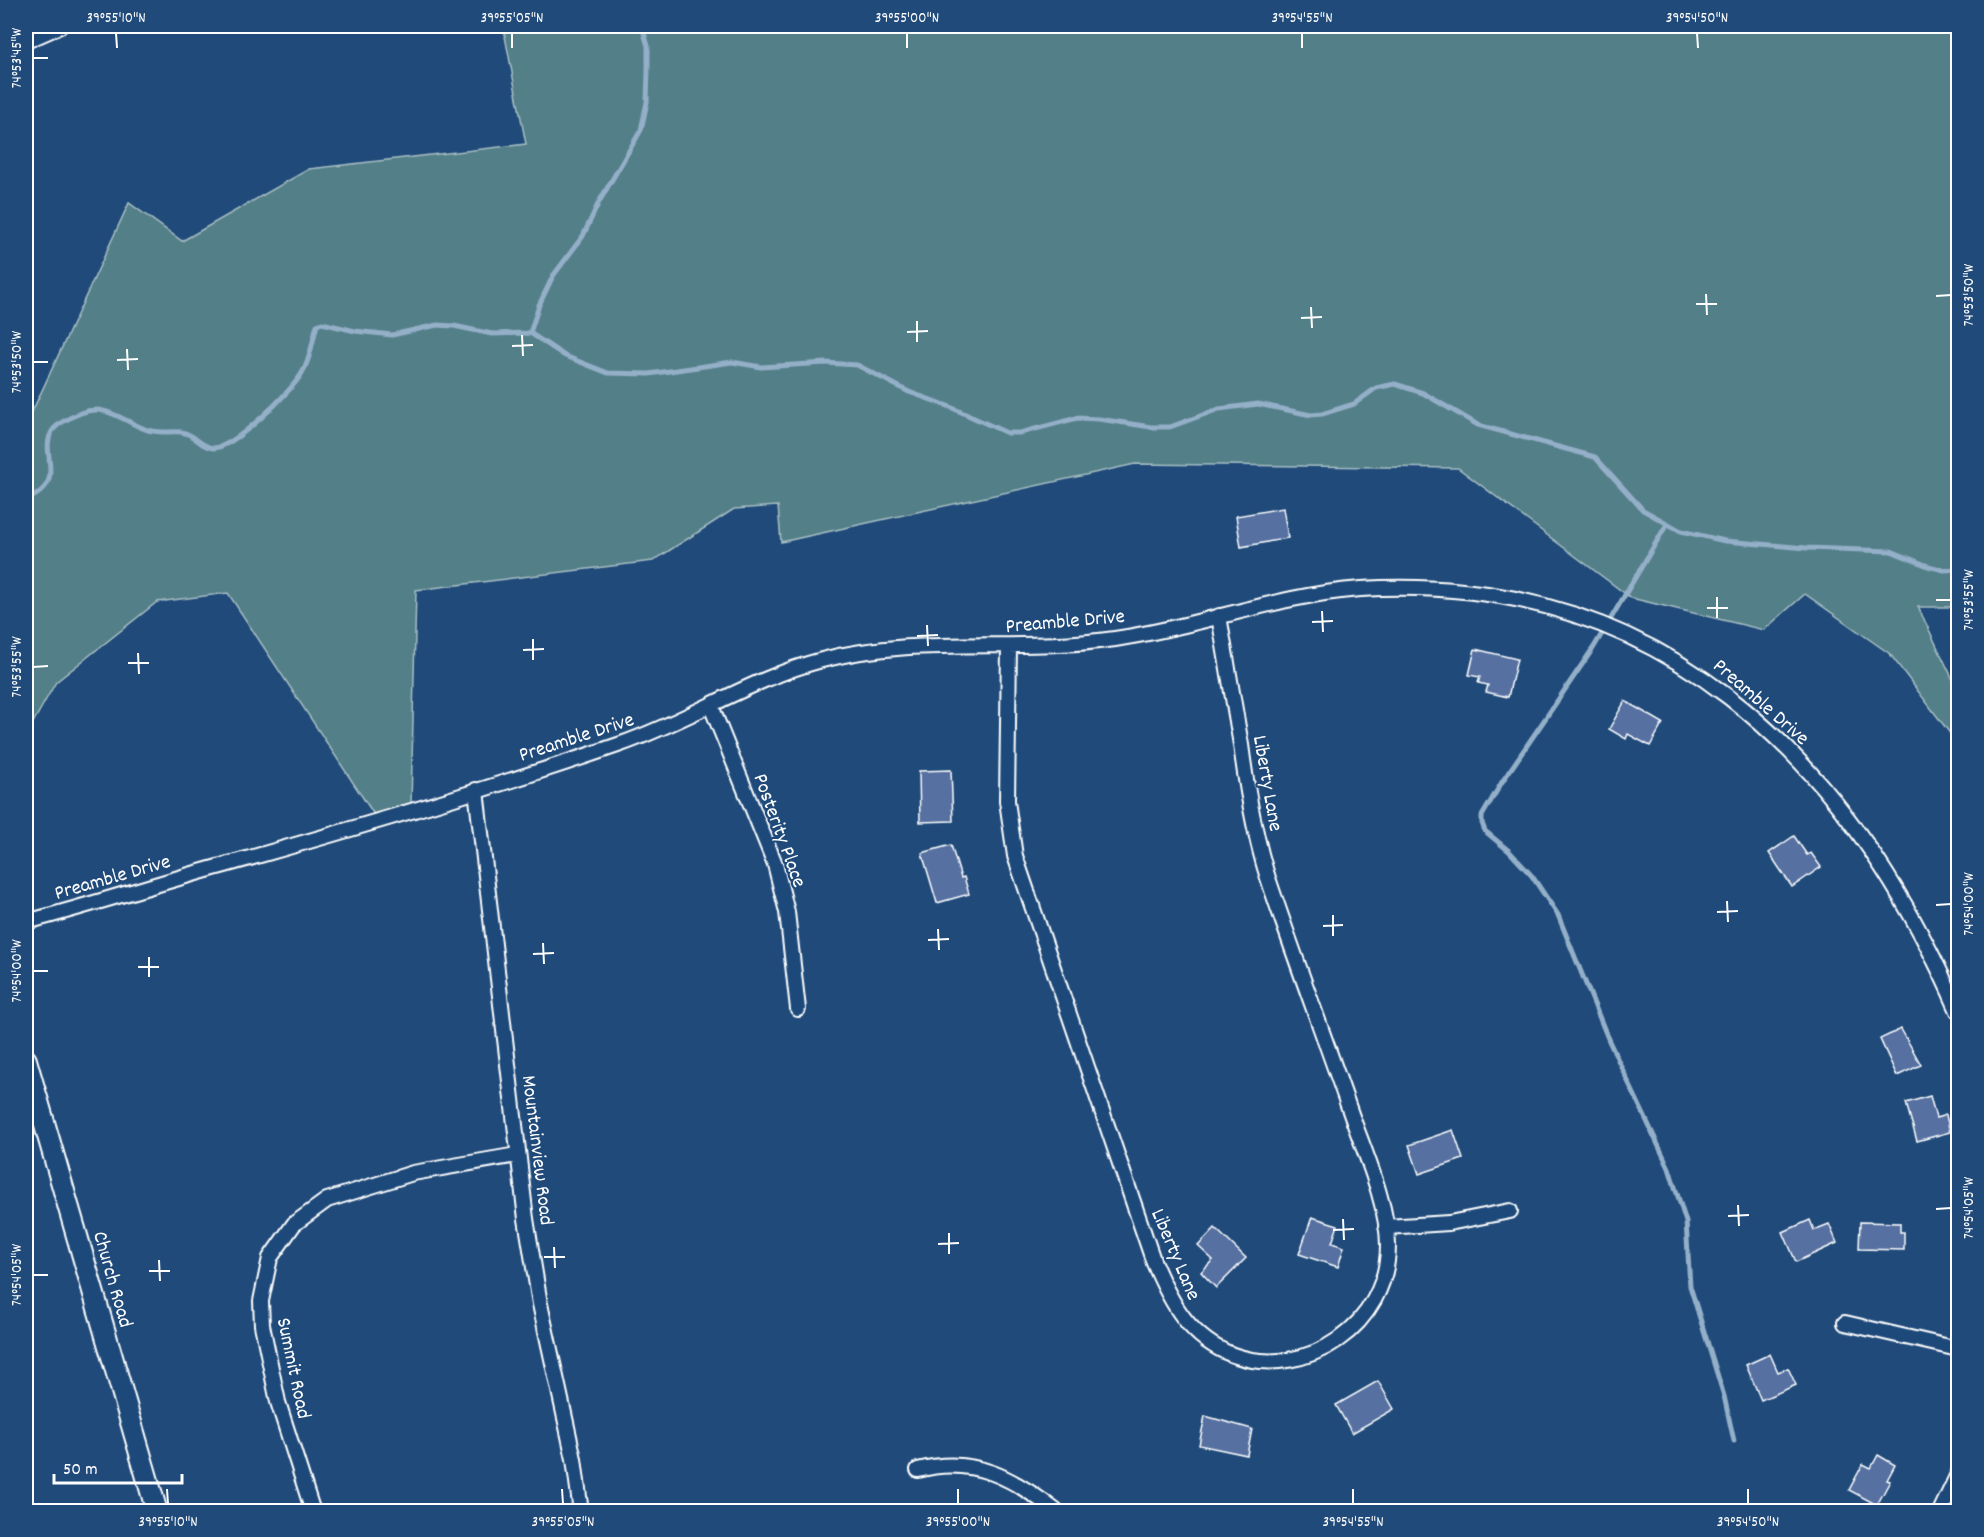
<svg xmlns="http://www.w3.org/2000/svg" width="1984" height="1537" viewBox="0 0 1984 1537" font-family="Dekko,sans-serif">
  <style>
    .green { fill: #537f88; stroke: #a9bfc4; stroke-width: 1.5 }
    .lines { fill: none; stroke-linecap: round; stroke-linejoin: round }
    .stream { stroke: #94afc8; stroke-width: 5 }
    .building { fill: #5570a1; stroke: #fff; stroke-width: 1.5 }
    .street-casing { stroke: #fff; stroke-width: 18 }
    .secondary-casing { stroke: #fff; stroke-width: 24 }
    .street { stroke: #1f4a7a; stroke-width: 14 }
    .secondary { stroke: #1f4a7a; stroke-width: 20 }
    .ticks { fill: none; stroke: #fff; stroke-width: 2 }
    .labels { text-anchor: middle; stroke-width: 4.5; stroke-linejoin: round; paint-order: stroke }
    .street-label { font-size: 21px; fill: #fff; stroke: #1f4a7a }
    .neatline { fill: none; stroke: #fff; stroke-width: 2 }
    .ticks-label { font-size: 15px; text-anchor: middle; fill: #fff }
  </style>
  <rect width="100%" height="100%" fill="#1f4a7a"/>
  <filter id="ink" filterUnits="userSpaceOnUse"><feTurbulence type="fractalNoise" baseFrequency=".0167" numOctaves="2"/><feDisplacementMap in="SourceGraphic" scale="12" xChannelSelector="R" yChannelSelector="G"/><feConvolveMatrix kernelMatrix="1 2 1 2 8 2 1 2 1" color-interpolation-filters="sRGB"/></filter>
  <g filter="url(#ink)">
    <path class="green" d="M 503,26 L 1958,26 L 1958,607 L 1918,607 L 1958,690 L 1958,744 L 1890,654 L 1805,594 L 1764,630 L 1631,598 L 1458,468 L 1135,464 L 781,542 L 778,506 L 734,509 L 653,561 L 416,590 L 411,805 L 375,816 L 228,593 L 157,602 L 56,682 L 26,735 L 26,425 L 129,203 L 182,241 L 309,169 L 526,144 Z"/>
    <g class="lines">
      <path class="stream" d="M 530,333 L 539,305 L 553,276 L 583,236 L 599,202 L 641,130 L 647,102 L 648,70 L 648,46 L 642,26
        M 26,500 C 70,482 37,453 53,430 C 58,423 73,416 81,413 C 105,403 123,421 145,429 C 156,434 169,431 181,432 C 194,433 200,447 213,448 C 233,449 292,391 302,373 C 311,359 312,341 317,325 L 322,323 L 355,331 L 392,335 L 437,325 L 454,326 L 492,334 L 530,333 L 565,356 L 608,373 L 649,374 L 732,362 L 761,367 L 826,363 L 857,365 L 909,392 L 948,406 L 1007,433 L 1020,433 L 1077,418 L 1099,419 L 1151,427 L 1170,427 L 1219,409 L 1258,404 L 1311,415 L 1322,414 L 1354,404 L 1376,388 L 1395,384 L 1423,393 L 1478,425 L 1595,457 L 1643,510 L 1681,531 L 1725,541 L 1807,548 L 1891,551 L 1928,566 L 1944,570 L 1958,569
        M 1667,524 L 1594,647 L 1502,782 L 1482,816 L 1482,823 L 1485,831 L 1509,851 L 1532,876 L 1558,915 L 1609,1041 L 1669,1168 L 1686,1222 L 1690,1286 L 1724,1396 L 1734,1441"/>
    </g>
    <path class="building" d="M 1283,508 L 1288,538 L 1241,547 L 1236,516 Z
      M 1475,649 L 1517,659 L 1508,697 L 1486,692 L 1488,685 L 1478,683 L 1480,677 L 1469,675 Z
      M 1625,701 L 1663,723 L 1650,746 L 1628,734 L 1626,739 L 1609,729 Z
      M 951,770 L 953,821 L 920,822 L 919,771 Z
      M 1794,836 L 1807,855 L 1811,853 L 1821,867 L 1792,887 L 1769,853 Z
      M 951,845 L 961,878 L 964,877 L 969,894 L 937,903 L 922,853 Z
      M 1901,1029 L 1921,1065 L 1897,1076 L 1880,1039 Z
      M 1930,1096 L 1936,1118 L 1946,1115 L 1950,1132 L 1917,1141 L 1906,1103 Z
      M 1453,1130 L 1463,1159 L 1419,1174 L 1409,1145 Z
      M 1312,1217 L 1338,1225 L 1332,1243 L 1344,1247 L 1338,1267 L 1299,1254 Z
      M 1810,1220 L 1814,1230 L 1829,1224 L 1837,1243 L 1796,1262 L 1783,1232 Z
      M 1860,1222 L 1900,1223 L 1900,1232 L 1904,1232 L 1904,1250 L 1859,1249 Z
      M 1215,1228 L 1246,1258 L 1216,1288 L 1201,1272 L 1213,1260 L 1198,1246 Z
      M 1770,1354 L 1778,1372 L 1788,1368 L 1796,1385 L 1761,1400 L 1746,1365 Z
      M 1378,1381 L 1394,1409 L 1352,1433 L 1336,1405 Z
      M 1205,1416 L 1252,1429 L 1247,1455 L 1199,1445 Z
      M 1878,1455 L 1895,1465 L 1887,1480 L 1890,1481 L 1877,1505 L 1849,1490 L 1863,1464 L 1871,1468 Z"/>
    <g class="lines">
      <defs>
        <path id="street" d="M 26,41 L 60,26
          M 1009,647 L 1007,801 L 1015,856 L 1154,1263 C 1171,1303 1190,1339 1233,1355 C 1307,1381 1388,1324 1388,1246 C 1388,1204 1364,1151 1350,1111 C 1323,1033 1294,956 1268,878 C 1254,834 1247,791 1241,745 C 1234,702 1226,659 1219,616
          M 711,706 L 775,864 L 787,912 L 798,1009
          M 476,790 L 526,1219 L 540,1304 L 574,1459 L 581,1512
          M 26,922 C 92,905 158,883 225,865 C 357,828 491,789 621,744 C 690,720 752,678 822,660 C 918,635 1018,653 1115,639 C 1199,627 1277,595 1361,589 C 1657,571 1847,755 1958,1011
          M 1386,1227 L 1449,1223 L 1510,1211
          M 1845,1323 L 1958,1349
          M 918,1470 C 972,1455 1014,1478 1057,1512
          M 313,1512 L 278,1402 L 262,1325 L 261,1301 L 270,1258 L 294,1224 L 327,1200 L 413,1173 L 517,1155
          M 1940,1512 L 1958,1474"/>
        <path id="secondary" d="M 26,1060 L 157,1512"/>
      </defs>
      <use href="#street" class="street-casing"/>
      <use href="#secondary" class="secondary-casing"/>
      <use href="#street" class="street"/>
      <use href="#secondary" class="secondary"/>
    </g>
  </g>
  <path class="ticks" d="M 116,33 L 117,48M 512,33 L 512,48M 907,33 L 907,48M 1302,33 L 1302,48M 1697,33 L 1698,48M 33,58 L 48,58M 1706,294 L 1707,315M 1936,296 L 1951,295M 1696,304 L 1717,304M 1311,307 L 1312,328M 1301,318 L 1322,317M 917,321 L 917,342M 907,332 L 928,331M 522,335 L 523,356M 512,346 L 533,345M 127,349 L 128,370M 117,360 L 138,359M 33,362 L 48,362M 1717,597 L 1717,618M 1936,600 L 1951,600M 1707,608 L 1728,608M 1322,611 L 1323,632M 1312,622 L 1333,621M 927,625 L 928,646M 917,636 L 938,635M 533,639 L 533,660M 523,650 L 544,649M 138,653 L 139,674M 128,663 L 149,663M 33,667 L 48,666M 1727,901 L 1728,922M 1936,905 L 1951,904M 1717,912 L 1738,911M 1333,915 L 1333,936M 1323,926 L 1343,925M 938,929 L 939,950M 928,940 L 949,939M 543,943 L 544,964M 533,954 L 554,953M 149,957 L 149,977M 138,967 L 159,967M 33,971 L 48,971M 1738,1205 L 1739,1226M 1936,1209 L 1951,1208M 1728,1216 L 1749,1215M 1343,1219 L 1344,1240M 1333,1230 L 1354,1229M 949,1233 L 949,1254M 938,1244 L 959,1243M 554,1247 L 555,1268M 544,1257 L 565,1257M 159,1260 L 160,1281M 149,1271 L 170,1271M 33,1275 L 48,1275M 167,1489 L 168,1504M 562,1489 L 563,1504M 958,1489 L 958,1504M 1353,1489 L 1353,1504M 1748,1489 L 1748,1504"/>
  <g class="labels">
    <g class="street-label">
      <text transform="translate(1065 620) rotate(-5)" y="7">Preamble Drive</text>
      <text transform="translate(1762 701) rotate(41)" y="7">Preamble Drive</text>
      <text transform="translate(576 736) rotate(-18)" y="7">Preamble Drive</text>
      <text transform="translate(1269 783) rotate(80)" y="7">Liberty Lane</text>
      <text transform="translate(781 830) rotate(70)" y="7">Posterity Place</text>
      <text transform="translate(112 876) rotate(-16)" y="7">Preamble Drive</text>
      <text transform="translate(539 1150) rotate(83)" y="7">Mountainview Road</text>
      <text transform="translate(1177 1254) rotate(67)" y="7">Liberty Lane</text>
      <text transform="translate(114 1279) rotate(74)" y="7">Church Road</text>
      <text transform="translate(295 1368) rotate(78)" y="7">Summit Road</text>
    </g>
  </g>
  <rect width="1984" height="1537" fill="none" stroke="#1f4a7a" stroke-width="66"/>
  <path d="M54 1474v9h128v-9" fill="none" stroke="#ffffff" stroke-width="3"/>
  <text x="63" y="1474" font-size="18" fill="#ffffff" stroke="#1f4a7a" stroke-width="4.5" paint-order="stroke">50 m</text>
  <rect x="33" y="33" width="1918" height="1471" class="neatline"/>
  <g class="ticks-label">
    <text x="116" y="22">39°55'10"N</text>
    <text x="512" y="22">39°55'05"N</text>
    <text x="907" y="22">39°55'00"N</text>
    <text x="1302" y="22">39°54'55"N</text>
    <text x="1697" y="22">39°54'50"N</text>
    <text transform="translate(16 58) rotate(-90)" y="5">74°53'45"W</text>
    <text transform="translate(1968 295) rotate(-90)" y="5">74°53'50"W</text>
    <text transform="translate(16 362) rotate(-90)" y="5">74°53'50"W</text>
    <text transform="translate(1968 600) rotate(-90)" y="5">74°53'55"W</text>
    <text transform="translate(16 667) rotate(-90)" y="5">74°53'55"W</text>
    <text transform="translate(1968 904) rotate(-90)" y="5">74°54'00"W</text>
    <text transform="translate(16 971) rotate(-90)" y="5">74°54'00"W</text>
    <text transform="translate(1968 1208) rotate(-90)" y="5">74°54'05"W</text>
    <text transform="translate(16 1275) rotate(-90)" y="5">74°54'05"W</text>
    <text x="168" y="1526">39°55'10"N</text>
    <text x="563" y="1526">39°55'05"N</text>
    <text x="958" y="1526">39°55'00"N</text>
    <text x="1353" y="1526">39°54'55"N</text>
    <text x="1748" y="1526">39°54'50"N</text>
  </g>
</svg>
